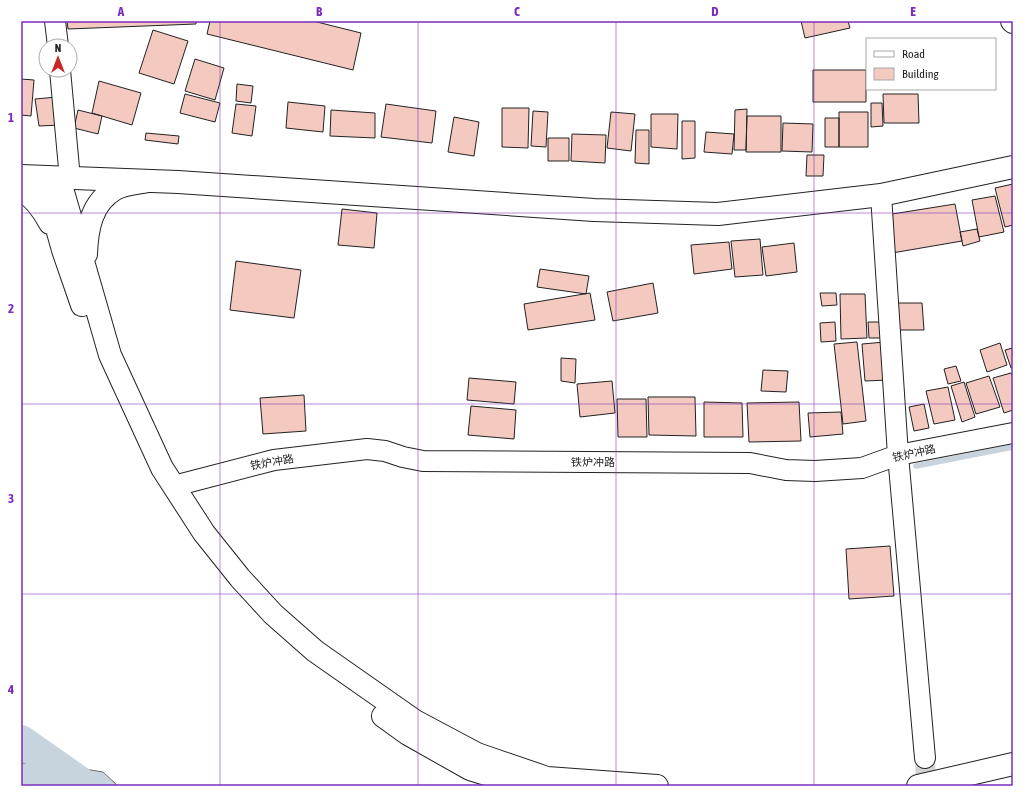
<svg xmlns="http://www.w3.org/2000/svg" width="1034" height="807" viewBox="0 0 1034 807" font-family="'Asap Condensed','Noto Sans SC',sans-serif">
  <style>
    .water { fill: #c7d3dd; stroke: #6f6f6f }
    .lines { fill: none; stroke-linecap: round; stroke-linejoin: round }
    .stream { stroke: #c7d3dd; stroke-width: 5.5 }
    .river { stroke: #c7d3dd; stroke-width: 32 }
    .building { fill: #f3c9c0; stroke: #222 }
    .minor-tunnel { stroke: #d3d3d3; stroke-width: 20; stroke-dasharray: 20 10; stroke-linecap: butt }
    .minor-casing { stroke: #222; stroke-width: 22 }
    .major-casing { stroke: #222; stroke-width: 24 }
    .highway-casing { stroke: #222; stroke-width: 24 }
    .minor { stroke: #fff; stroke-width: 20 }
    .major { stroke: #fff; stroke-width: 22 }
    .highway { stroke: #fff; stroke-width: 22 }
    .grid { fill: none; stroke: #7b2cbf; stroke-width: 1; stroke-opacity: 0.55 }
    .labels { text-anchor: middle; stroke-width: 3; stroke-linejoin: round; paint-order: stroke }
    .street-label { font-size: 11px; fill: #222; stroke: #fff }
    .neatline { fill: none; stroke: #7b2cbf; stroke-width: 1.5 }
    .grid-label { font-size: 13px; text-anchor: middle; font-weight: bold; fill: #7b2cbf }
  </style>
  <rect width="100%" height="100%" fill="#fff"/>
  <path class="water" d="M 21,763 L 54,764 L 103,772 L 118,786 L 21,786 Z"/>
  <g class="lines">
    <path class="stream" d="M 916,466 L 1013,447"/>
    <path class="river" d="M 21,741 L 85,786"/>
  </g>
  <path class="building" d="M 67,21 L 196,21 L 196,24 L 68,29 Z
    M 210,21 L 313,21 L 361,33 L 353,70 L 207,34 Z
    M 801,21 L 848,21 L 850,28 L 805,38 Z
    M 153,30 L 188,41 L 174,84 L 139,73 Z
    M 195,59 L 224,68 L 215,100 L 185,91 Z
    M 813,70 L 866,70 L 866,102 L 813,102 Z
    M 21,79 L 34,80 L 31,116 L 21,115 Z
    M 99,81 L 141,93 L 132,125 L 92,113 Z
    M 237,84 L 253,86 L 251,103 L 236,101 Z
    M 185,94 L 220,103 L 215,122 L 180,113 Z
    M 883,94 L 918,94 L 919,123 L 884,123 Z
    M 57,97 L 60,125 L 39,126 L 35,99 Z
    M 288,102 L 325,106 L 323,132 L 286,128 Z
    M 871,103 L 882,103 L 883,126 L 871,127 Z
    M 236,104 L 256,106 L 252,136 L 232,133 Z
    M 386,104 L 436,111 L 432,143 L 381,137 Z
    M 502,108 L 529,108 L 528,148 L 502,147 Z
    M 747,109 L 746,150 L 734,150 L 735,110 Z
    M 78,110 L 102,116 L 98,134 L 74,128 Z
    M 331,110 L 375,113 L 375,138 L 330,136 Z
    M 533,111 L 548,112 L 546,147 L 531,146 Z
    M 611,112 L 635,114 L 631,151 L 607,148 Z
    M 839,112 L 868,112 L 868,147 L 839,147 Z
    M 651,114 L 678,114 L 677,149 L 651,147 Z
    M 747,116 L 781,116 L 781,152 L 746,152 Z
    M 454,117 L 479,122 L 474,156 L 448,152 Z
    M 825,118 L 839,118 L 839,147 L 825,147 Z
    M 682,121 L 695,121 L 695,158 L 682,159 Z
    M 783,123 L 813,124 L 812,152 L 782,151 Z
    M 636,130 L 649,130 L 649,164 L 635,163 Z
    M 706,132 L 734,134 L 732,154 L 704,152 Z
    M 146,133 L 179,136 L 178,144 L 145,140 Z
    M 572,134 L 606,135 L 605,163 L 571,161 Z
    M 548,138 L 569,138 L 569,161 L 548,161 Z
    M 807,155 L 824,155 L 823,176 L 806,176 Z
    M 1013,184 L 1013,225 L 1005,227 L 995,188 Z
    M 995,196 L 1004,232 L 979,237 L 972,200 Z
    M 955,204 L 962,241 L 892,253 L 886,215 Z
    M 342,209 L 377,213 L 374,248 L 338,245 Z
    M 977,229 L 980,241 L 963,246 L 960,232 Z
    M 760,239 L 763,275 L 735,277 L 731,241 Z
    M 729,242 L 732,269 L 694,274 L 691,245 Z
    M 794,243 L 797,272 L 766,276 L 762,247 Z
    M 236,261 L 301,270 L 294,318 L 230,310 Z
    M 540,269 L 589,276 L 586,294 L 537,287 Z
    M 653,283 L 658,313 L 613,321 L 607,292 Z
    M 590,293 L 595,320 L 528,330 L 524,304 Z
    M 820,293 L 836,293 L 837,305 L 822,306 Z
    M 840,294 L 865,294 L 867,338 L 841,339 Z
    M 897,303 L 922,303 L 924,330 L 897,330 Z
    M 835,322 L 836,341 L 821,342 L 820,323 Z
    M 868,322 L 884,322 L 885,338 L 869,338 Z
    M 857,342 L 866,421 L 843,424 L 834,344 Z
    M 885,342 L 888,380 L 865,381 L 862,344 Z
    M 1000,343 L 1007,365 L 987,372 L 980,350 Z
    M 1013,348 L 1013,368 L 1011,368 L 1005,350 Z
    M 561,358 L 576,359 L 575,383 L 561,381 Z
    M 956,366 L 961,381 L 948,384 L 944,369 Z
    M 763,370 L 788,371 L 786,392 L 761,391 Z
    M 1011,373 L 1013,378 L 1013,410 L 1004,413 L 993,378 Z
    M 989,376 L 1000,407 L 976,414 L 966,383 Z
    M 469,378 L 516,382 L 514,404 L 467,400 Z
    M 612,381 L 615,413 L 580,417 L 577,384 Z
    M 964,382 L 975,417 L 962,422 L 951,386 Z
    M 948,387 L 955,420 L 934,424 L 926,391 Z
    M 304,395 L 306,431 L 263,434 L 260,398 Z
    M 648,397 L 695,397 L 696,436 L 649,435 Z
    M 617,399 L 646,399 L 647,437 L 618,437 Z
    M 704,402 L 742,403 L 743,437 L 704,437 Z
    M 799,402 L 801,441 L 749,442 L 747,403 Z
    M 924,404 L 929,428 L 914,431 L 909,407 Z
    M 471,406 L 516,410 L 514,439 L 468,435 Z
    M 841,412 L 843,434 L 810,437 L 808,413 Z
    M 890,546 L 894,596 L 849,599 L 846,549 Z"/>
  <g class="lines">
    <path class="minor-tunnel" d="M 925,758 L 926,786"/>
    <defs>
      <path id="minor" d="M 55,21 L 58,46
        M 60,70 L 70,179
        M 881,195 L 898,455 L 925,758
        M 174,486 L 274,460 L 367,449 L 385,451 L 403,457 L 423,461 L 750,463 L 786,470 L 815,471 L 862,468 L 898,455 L 1013,433"/>
      <path id="major" d="M 21,176 L 178,182 L 594,210 L 718,214 L 881,195 L 1013,167"/>
      <path id="highway" d="M 1012,21 L 1013,22
        M 43,178 L 63,250 L 82,305
        M 59,178 L 110,355 L 162,468 L 204,533 L 240,578 L 273,614 L 315,651 L 415,721 L 477,754 L 547,778 L 657,786
        M 21,190 C 34,197 43,210 50,223
        M 86,254 C 87,229 91,203 115,189 C 124,184 138,183 148,181
        M 383,716 L 408,734 L 470,769 L 524,786
        M 918,786 L 1013,764"/>
    </defs>
    <use href="#minor" class="minor-casing"/>
    <use href="#major" class="major-casing"/>
    <use href="#highway" class="highway-casing"/>
    <use href="#minor" class="minor"/>
    <use href="#major" class="major"/>
    <use href="#highway" class="highway"/>
  </g>
  <path class="grid" d="M 220,21 L 220,786M 418,21 L 418,786M 616,21 L 616,786M 814,21 L 814,786M 21,213 L 1013,213M 21,404 L 1013,404M 21,594 L 1013,594"/>
  <g class="labels">
    <g class="street-label">
      <text transform="translate(914 453) rotate(-13)" y="4">铁炉冲路</text>
      <text transform="translate(272 462) rotate(-10)" y="4">铁炉冲路</text>
      <text x="593" y="466">铁炉冲路</text>
    </g>
  </g>
  <rect width="1034" height="807" fill="none" stroke="#ffffff" stroke-width="44"/>
  <rect x="866" y="38" width="130" height="52" fill="#ffffff" stroke="#a7a7a7"/>
  <rect x="874" y="51" width="20" height="6" fill="#ffffff" stroke="#a7a7a7"/>
  <text x="902" y="58" font-size="12" fill="#222222">Road</text>
  <rect x="874" y="68" width="20" height="12" fill="#f3c9c0" stroke="#a7a7a7"/>
  <text x="902" y="78" font-size="12" fill="#222222">Building</text>
  <g transform="translate(58 58)"><circle r="19" fill="#ffffff" stroke="#a7a7a7"/>
  <path d="M0-3L7 15L0 10L-7 15Z" fill="#c62828"/>
  <text y="-6" font-size="11" font-weight="bold" text-anchor="middle" fill="#222222">N</text>
  </g>
  <rect x="22" y="22" width="990" height="763" class="neatline"/>
  <g class="grid-label">
    <text x="121" y="16">A</text>
    <text x="319" y="16">B</text>
    <text x="517" y="16">C</text>
    <text x="715" y="16">D</text>
    <text x="913" y="16">E</text>
    <text x="11" y="122">1</text>
    <text x="11" y="313">2</text>
    <text x="11" y="503">3</text>
    <text x="11" y="694">4</text>
  </g>
</svg>
